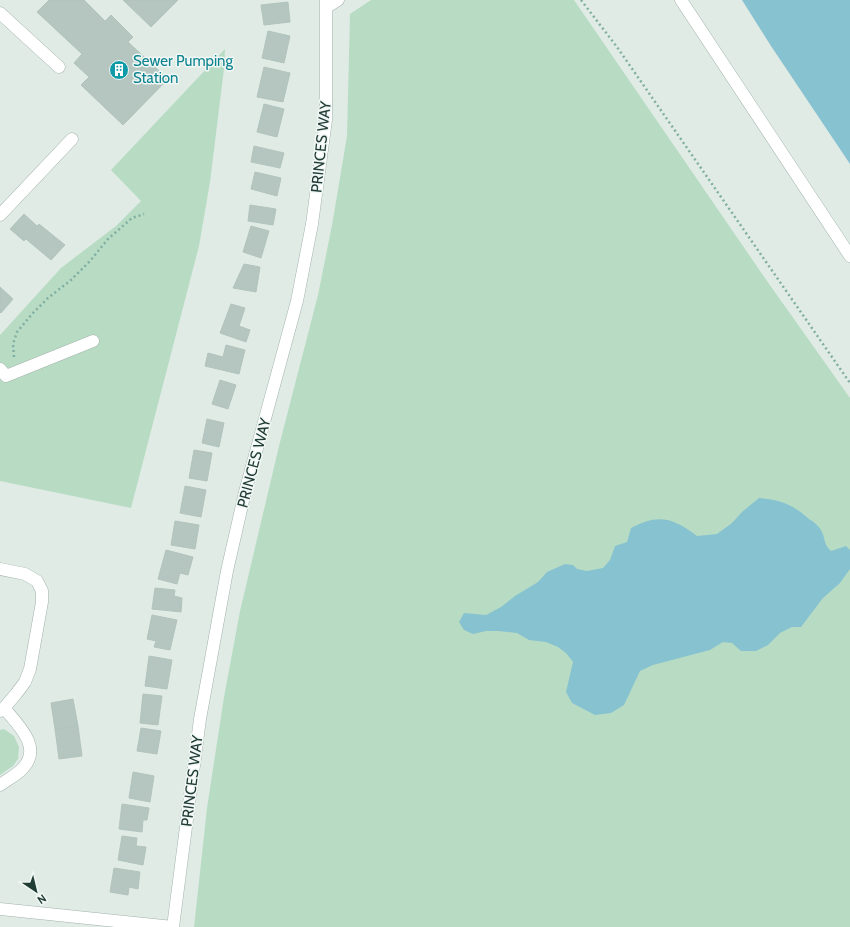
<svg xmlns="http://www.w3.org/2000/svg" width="850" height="927" viewBox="0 0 850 927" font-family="Cabin,sans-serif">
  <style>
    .green { fill: #b8dcc3 }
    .water { fill: #87c2d0 }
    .building { fill: #b5c5bf; stroke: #b2c4bd }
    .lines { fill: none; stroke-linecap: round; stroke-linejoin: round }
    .minor-casing { stroke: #a3b3ad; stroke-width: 13 }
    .path { stroke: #80aea2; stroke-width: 2.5; stroke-dasharray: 2 3; stroke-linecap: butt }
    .minor { stroke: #fff; stroke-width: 12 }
    .labels { text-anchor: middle; stroke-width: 3; stroke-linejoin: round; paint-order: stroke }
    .culture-label { font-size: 15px; fill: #0d838f; stroke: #f0f7f4; text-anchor: start }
    .street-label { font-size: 15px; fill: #213b35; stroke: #f0f7f4 }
  </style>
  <rect width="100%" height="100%" fill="#e0ebe6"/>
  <path class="green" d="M 371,0 L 574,0 L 767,281 L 850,398 L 850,927 L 194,927 L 207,808 L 224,697 L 240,611 L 279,446 L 318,295 L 332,225 L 347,136 L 350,14 Z
    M 225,49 L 224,69 L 210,182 L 199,246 L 131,508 L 0,481 L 0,335 L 61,268 L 116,226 L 141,201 L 111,170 Z
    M 4,729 L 14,736 L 19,747 L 18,759 L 13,766 L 0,775 L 0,730 Z"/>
  <path class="water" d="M 742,0 L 850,0 L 850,164 L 771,46 Z
    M 759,498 C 781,500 792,504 809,519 C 814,522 820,527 822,532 C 826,541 823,543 831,551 L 846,546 L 850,550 L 850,569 L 840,583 L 823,598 L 801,627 L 792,627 L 780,633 L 768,645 L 756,651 L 741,651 L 732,643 L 723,642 L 710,650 L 653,665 L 640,671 L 624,705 L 611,713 L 595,715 L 572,703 L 566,692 L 573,662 L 566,653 L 558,647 L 546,642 L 529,640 L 517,633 L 498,631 L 486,631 L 473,634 L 464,630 L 459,622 L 464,613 L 486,615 L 501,607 L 515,596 L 538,582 L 547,572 L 565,564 L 573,565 L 577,569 L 587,571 L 603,568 L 610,560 L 615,546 L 627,542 L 631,528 C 658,513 674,518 697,536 L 717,534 L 732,523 L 742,512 Z"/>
  <path class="building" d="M 49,0 L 84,0 L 105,21 L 111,15 L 133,37 L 128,42 L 168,79 L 123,125 L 81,85 L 89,77 L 74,63 L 82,54 L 37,12 Z
    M 123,0 L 178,0 L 151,27 Z
    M 288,2 L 290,22 L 264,25 L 261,5 Z
    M 268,31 L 290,36 L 284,63 L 262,58 Z
    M 264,67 L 290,73 L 283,102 L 257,97 Z
    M 264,104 L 284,109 L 277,137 L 257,132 Z
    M 254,146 L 284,153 L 280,168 L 251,162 Z
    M 255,172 L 281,178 L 277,196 L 251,189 Z
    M 250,205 L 276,209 L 273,225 L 248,221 Z
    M 24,214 L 37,226 L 24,241 L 10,229 Z
    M 39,224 L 65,245 L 51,260 L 26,239 Z
    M 251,226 L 269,231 L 261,258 L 243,252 Z
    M 244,264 L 260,267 L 256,292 L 233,288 Z
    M 0,287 L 13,299 L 1,313 L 0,312 Z
    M 231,304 L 245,308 L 239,326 L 250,330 L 246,342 L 220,333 Z
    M 226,345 L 245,350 L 239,374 L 205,366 L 208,353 L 223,357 Z
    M 220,380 L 236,385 L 228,409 L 212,404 Z
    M 207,419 L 224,423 L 219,447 L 202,443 Z
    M 194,450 L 212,453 L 207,481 L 189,478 Z
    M 185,486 L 206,490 L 201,517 L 180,513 Z
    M 175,521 L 199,525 L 195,549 L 171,545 Z
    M 166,550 L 193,557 L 188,575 L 180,573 L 177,584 L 158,579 Z
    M 155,588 L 175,590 L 174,596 L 182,598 L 181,612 L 152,609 Z
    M 152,615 L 177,620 L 170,650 L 154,647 L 156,641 L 147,639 Z
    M 149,656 L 172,660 L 167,689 L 145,686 Z
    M 143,694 L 162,696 L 158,725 L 140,723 Z
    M 73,699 L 78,726 L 55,729 L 51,703 Z
    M 78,726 L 82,756 L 59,759 L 55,729 Z
    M 141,728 L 161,731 L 157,754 L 137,751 Z
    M 133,772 L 154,776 L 150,802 L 129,798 Z
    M 122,804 L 149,808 L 147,820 L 143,820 L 142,832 L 119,829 Z
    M 122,836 L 137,838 L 136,846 L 146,847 L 143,865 L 118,860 Z
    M 114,868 L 140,872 L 138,889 L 129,887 L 128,895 L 110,892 Z"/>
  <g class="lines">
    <defs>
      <path id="minor" d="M 681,0 L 850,256
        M 327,7 L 338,0
        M 0,13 L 59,67
        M 0,215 L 72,139
        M 0,369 L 6,376 L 93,341
        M 0,569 L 25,574 L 37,581 L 42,591 L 42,602 L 30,669 L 25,682 L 16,694 L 4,708 L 0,711
        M 0,785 C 8,779 17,775 23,768 C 43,747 17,724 4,708
        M 0,909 L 173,927
        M 173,927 L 200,719 L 227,571 L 245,492 L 297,301 L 312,224 L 326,120 L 326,0"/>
    </defs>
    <use href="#minor" class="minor-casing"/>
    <path class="path" d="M 581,0 L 617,47 L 850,383
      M 14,357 L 13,344 L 17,332 L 32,314 L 48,298 L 71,280 L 90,261 L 108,239 L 132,218 L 144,214"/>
    <use href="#minor" class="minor"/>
  </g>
  <defs>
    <symbol id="building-disc" viewBox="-11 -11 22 22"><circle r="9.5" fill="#0f9aa8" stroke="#f0f7f4"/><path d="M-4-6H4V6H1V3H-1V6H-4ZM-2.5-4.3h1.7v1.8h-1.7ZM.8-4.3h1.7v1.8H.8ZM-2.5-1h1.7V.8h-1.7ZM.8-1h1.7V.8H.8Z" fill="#fff"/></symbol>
  </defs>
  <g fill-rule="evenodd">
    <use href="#building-disc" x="108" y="59" width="22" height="22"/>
  </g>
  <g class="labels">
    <g class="culture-label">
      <text x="133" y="66">Sewer Pumping<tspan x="133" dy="17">Station</tspan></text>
    </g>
    <g class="street-label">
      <text transform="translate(321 147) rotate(-84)" y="5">PRINCES WAY</text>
      <text transform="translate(254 463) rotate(-75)" y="5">PRINCES WAY</text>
      <text transform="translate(192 781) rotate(-83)" y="5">PRINCES WAY</text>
    </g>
  </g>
  <g transform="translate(36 891) rotate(145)" stroke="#f0f7f4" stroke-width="3" paint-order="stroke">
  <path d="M0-3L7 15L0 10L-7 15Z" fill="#213b35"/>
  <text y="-6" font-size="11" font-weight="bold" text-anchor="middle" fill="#213b35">N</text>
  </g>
</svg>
